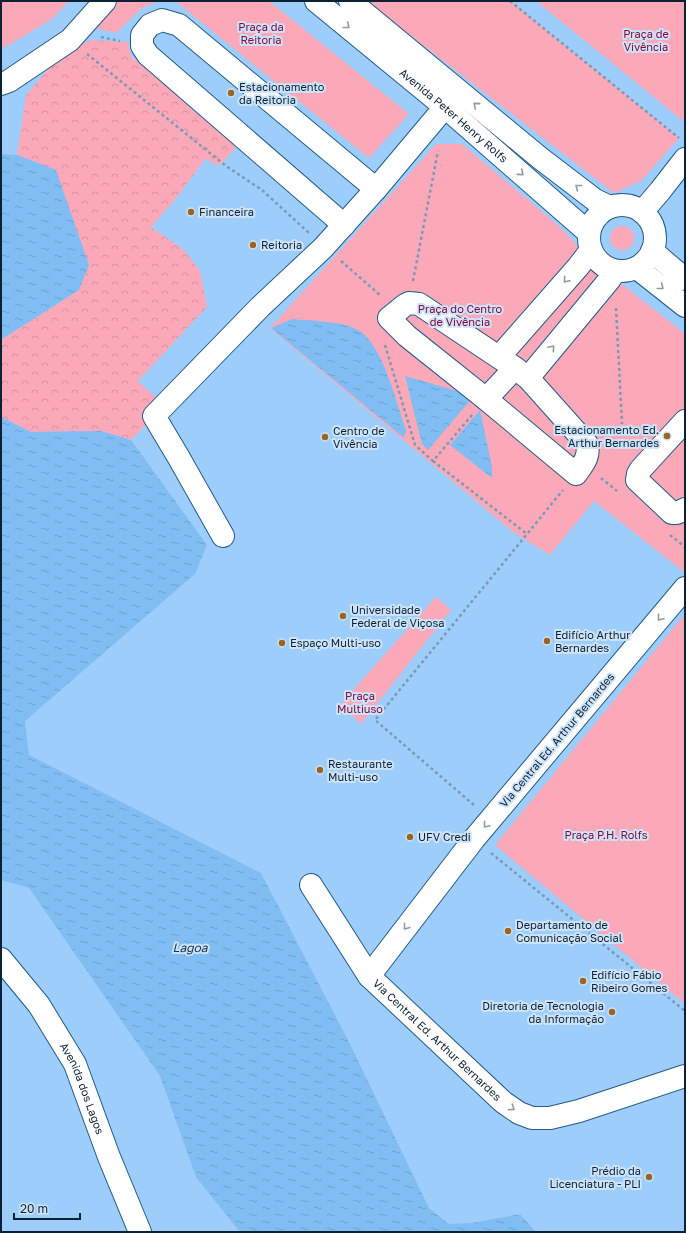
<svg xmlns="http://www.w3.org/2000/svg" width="686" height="1233" viewBox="0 0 686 1233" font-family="'Golos Text',sans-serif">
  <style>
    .built { fill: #9dcefb }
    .green { fill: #fba9b9 }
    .forest { fill: url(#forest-crowns) }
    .water { fill: url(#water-ripples) }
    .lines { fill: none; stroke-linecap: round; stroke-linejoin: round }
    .minor-casing { stroke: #235a86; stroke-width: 24 }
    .major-casing { stroke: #235a86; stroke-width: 24 }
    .path { stroke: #7c99b4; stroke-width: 2.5; stroke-dasharray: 3 3; stroke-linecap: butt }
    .minor { stroke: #fff; stroke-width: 22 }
    .major { stroke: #fff; stroke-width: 22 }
    .oneway { stroke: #919ba4 }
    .poi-dot { fill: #9c6421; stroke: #cde3f8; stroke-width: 1.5 }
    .labels { text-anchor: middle; stroke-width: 4; stroke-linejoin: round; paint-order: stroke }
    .park-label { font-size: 11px; fill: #86093b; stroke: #cde3f8 }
    .poi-label { font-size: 11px; fill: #0b2134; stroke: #cde3f8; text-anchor: start }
    .street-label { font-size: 11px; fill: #0b2134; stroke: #cde3f8 }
    .water-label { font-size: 12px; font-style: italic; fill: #133550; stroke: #cde3f8 }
  </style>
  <defs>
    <pattern id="forest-crowns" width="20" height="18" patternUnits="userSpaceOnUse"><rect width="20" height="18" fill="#fba9b9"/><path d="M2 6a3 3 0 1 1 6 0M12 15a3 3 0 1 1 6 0" fill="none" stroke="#d691a0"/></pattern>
    <pattern id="water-ripples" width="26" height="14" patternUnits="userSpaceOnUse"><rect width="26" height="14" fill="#7fbdf3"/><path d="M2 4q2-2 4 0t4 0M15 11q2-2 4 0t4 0" fill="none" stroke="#6ca2d1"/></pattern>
  </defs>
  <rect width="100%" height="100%" fill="#b6d7f6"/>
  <path class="built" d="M 1,1 L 685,1 L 685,1232 L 1,1232 Z"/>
  <path class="green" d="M 1,1 L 69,1 L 52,19 L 9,45 L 1,48 Z
    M 118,1 L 159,1 L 142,8 L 116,33 L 95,28 Z
    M 175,1 L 269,1 L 409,114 L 369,158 Z
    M 366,1 L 510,1 L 679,138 L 641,181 L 614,193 Z
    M 536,1 L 685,1 L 685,117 L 682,120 Z
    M 436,144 L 462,144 L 560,227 L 589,258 L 685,334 L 684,572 L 594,501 L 550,555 L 513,532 L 270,328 Z
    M610 238a12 12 0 1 1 24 0a12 12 0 1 1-24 0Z
    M 436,597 L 451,610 L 361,724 L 340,705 Z
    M 685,614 L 685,1004 L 495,845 Z"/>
  <path class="forest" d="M 91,40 L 128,42 L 131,56 L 237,146 L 219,166 L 205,159 L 177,197 L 151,227 L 184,250 L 200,271 L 207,307 L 138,381 L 164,406 L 131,440 L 101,431 L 31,432 L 1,417 L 2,339 L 79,290 L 56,170 L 17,155 L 26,95 L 60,55 Z"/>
  <path class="water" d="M 1,154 L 17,155 L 56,170 L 89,265 L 79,290 L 2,339 L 1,341 Z
    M 292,319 C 311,321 343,321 358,330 C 382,342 397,405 406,430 L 404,438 L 271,328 Z
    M 405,376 L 474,396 L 428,450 L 422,444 Z
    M 480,410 L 492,467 L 492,478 L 450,445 Z
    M 1,417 L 31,432 L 101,431 L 131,440 L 207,545 L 195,574 L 25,721 L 29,755 L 261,873 L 349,1042 L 429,1208 L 449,1224 L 472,1223 L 520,1214 L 536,1232 L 240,1232 L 196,1177 L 160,1076 L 29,888 L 1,880 Z"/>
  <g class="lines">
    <defs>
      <g id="minor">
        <path d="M 1,84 L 9,81 L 70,40 L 105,1"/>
        <path d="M 642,212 L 660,191 L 685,159"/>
        <path d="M 344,225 L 148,55 L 142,46 L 142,35 L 150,25 L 162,20 L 179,25 L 376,189"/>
        <path d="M 409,303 L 419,304 L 515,368 L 528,378 L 587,444 C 590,457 583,464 576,474 L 486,399 L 407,336 L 389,318 L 405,305 Z"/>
        <path d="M 499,357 L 578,267 L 591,250"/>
        <path d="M 528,378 L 610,279 L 615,271"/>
        <path d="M 486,399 L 515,368"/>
        <path d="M 685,421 L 641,469 L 638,474 L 637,480 L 672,513 L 677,513 L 685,509"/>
        <path d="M 223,536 L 179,458 L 154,416 L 260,307 L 323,248 L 376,189 L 445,107"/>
        <path id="s1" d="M 685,588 L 474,839 L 369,976 L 503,1102 L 519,1113 L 532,1118 L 550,1118 L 579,1111 L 685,1076"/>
        <path d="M 311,885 L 369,976"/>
        <path id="s2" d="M 1,959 L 39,1005 L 75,1064 L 109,1157 L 140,1232"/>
      </g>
      <g id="major">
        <path id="s3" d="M 316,1 L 445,107 L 589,233"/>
        <path d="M 350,1 L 540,158 L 595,200 L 610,207"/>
        <circle cx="622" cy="238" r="33"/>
        <path d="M 652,251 L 685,279"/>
        <path d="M 637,268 L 685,306"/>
      </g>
    </defs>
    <use href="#minor" class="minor-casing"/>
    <use href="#major" class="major-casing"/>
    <path class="path" d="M 510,1 L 679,138
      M 101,37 L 120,41
      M 87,54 L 226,166 L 262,190 L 309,233
      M 341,261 L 381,296
      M 413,281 L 438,151
      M 616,308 L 622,424
      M 385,345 L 415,445 L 433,461 L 472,415
      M 433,461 L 527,534
      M 601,478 L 617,491
      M 670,535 L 685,547
      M 474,805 L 375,720 L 563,490
      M 491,853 L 685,1011"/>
    <use href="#minor" class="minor"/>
    <use href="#major" class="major"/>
  </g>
  <defs><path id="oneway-chevron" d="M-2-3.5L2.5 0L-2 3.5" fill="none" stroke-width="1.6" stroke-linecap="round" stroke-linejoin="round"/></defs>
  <g class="oneway">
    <use href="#oneway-chevron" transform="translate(347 26) rotate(39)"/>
    <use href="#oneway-chevron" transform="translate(476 105) rotate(-140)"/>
    <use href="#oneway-chevron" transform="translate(521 173) rotate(41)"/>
    <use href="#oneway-chevron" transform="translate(578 187) rotate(-142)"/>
    <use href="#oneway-chevron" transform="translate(566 280) rotate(131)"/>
    <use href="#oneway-chevron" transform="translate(661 287) rotate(38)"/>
    <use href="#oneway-chevron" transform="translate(552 348) rotate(-50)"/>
    <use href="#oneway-chevron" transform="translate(660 618) rotate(130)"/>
    <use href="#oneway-chevron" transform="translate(486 825) rotate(130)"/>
    <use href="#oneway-chevron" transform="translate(406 927) rotate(128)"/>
    <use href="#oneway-chevron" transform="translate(512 1108) rotate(34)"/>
  </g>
  <g class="poi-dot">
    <circle cx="231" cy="93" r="4"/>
    <circle cx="191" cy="212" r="4"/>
    <circle cx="253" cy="245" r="4"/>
    <circle cx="667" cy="436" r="4"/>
    <circle cx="325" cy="437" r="4"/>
    <circle cx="343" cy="616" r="4"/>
    <circle cx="547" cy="641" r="4"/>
    <circle cx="282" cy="643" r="4"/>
    <circle cx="320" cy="770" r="4"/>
    <circle cx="410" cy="837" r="4"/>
    <circle cx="508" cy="931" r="4"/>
    <circle cx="583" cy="981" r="4"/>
    <circle cx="612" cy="1012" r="4"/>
    <circle cx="649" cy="1177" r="4"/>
  </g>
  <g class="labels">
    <g class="park-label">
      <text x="261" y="31">Praça da<tspan x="261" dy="13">Reitoria</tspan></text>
      <text x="646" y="38">Praça de<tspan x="646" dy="13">Vivência</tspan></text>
      <text x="460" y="313">Praça do Centro<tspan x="460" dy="13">de Vivência</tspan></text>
      <text x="360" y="700">Praça<tspan x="360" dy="13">Multiuso</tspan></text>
      <text x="606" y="839">Praça P.H. Rolfs</text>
    </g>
    <g class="poi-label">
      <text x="239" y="91">Estacionamento<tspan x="239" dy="13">da Reitoria</tspan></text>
      <text x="199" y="216">Financeira</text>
      <text x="261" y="249">Reitoria</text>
      <text x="659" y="434" text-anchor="end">Estacionamento Ed.<tspan x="659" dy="13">Arthur Bernardes</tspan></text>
      <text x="333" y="435">Centro de<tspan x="333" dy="13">Vivência</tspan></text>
      <text x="351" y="614">Universidade<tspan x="351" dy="13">Federal de Viçosa</tspan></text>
      <text x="555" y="639">Edifício Arthur<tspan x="555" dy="13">Bernardes</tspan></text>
      <text x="290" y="647">Espaço Multi-uso</text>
      <text x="328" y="768">Restaurante<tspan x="328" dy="13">Multi-uso</tspan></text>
      <text x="418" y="841">UFV Credi</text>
      <text x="516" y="929">Departamento de<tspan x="516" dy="13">Comunicação Social</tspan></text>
      <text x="591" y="979">Edifício Fábio<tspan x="591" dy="13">Ribeiro Gomes</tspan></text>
      <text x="604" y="1010" text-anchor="end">Diretoria de Tecnologia<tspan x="604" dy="13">da Informação</tspan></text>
      <text x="641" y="1175" text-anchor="end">Prédio da<tspan x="641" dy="13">Licenciatura - PLI</tspan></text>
    </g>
    <g class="street-label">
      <text dy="4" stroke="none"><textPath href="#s3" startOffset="179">Avenida Peter Henry Rolfs</textPath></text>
      <text transform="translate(557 740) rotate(-50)" y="4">Via Central Ed. Arthur Bernardes</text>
      <text dy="4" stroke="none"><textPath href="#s1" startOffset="594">Via Central Ed. Arthur Bernardes</textPath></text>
      <text dy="4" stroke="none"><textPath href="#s2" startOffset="154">Avenida dos Lagos</textPath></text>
    </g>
    <g class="water-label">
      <text x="190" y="952">Lagoa</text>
    </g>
  </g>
  <rect width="686" height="1233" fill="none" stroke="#0b2134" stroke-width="4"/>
  <path d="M14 1213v6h66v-6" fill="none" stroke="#0b2134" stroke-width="2"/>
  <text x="20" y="1213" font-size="12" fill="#0b2134" stroke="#cde3f8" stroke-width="3" paint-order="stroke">20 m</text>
</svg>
